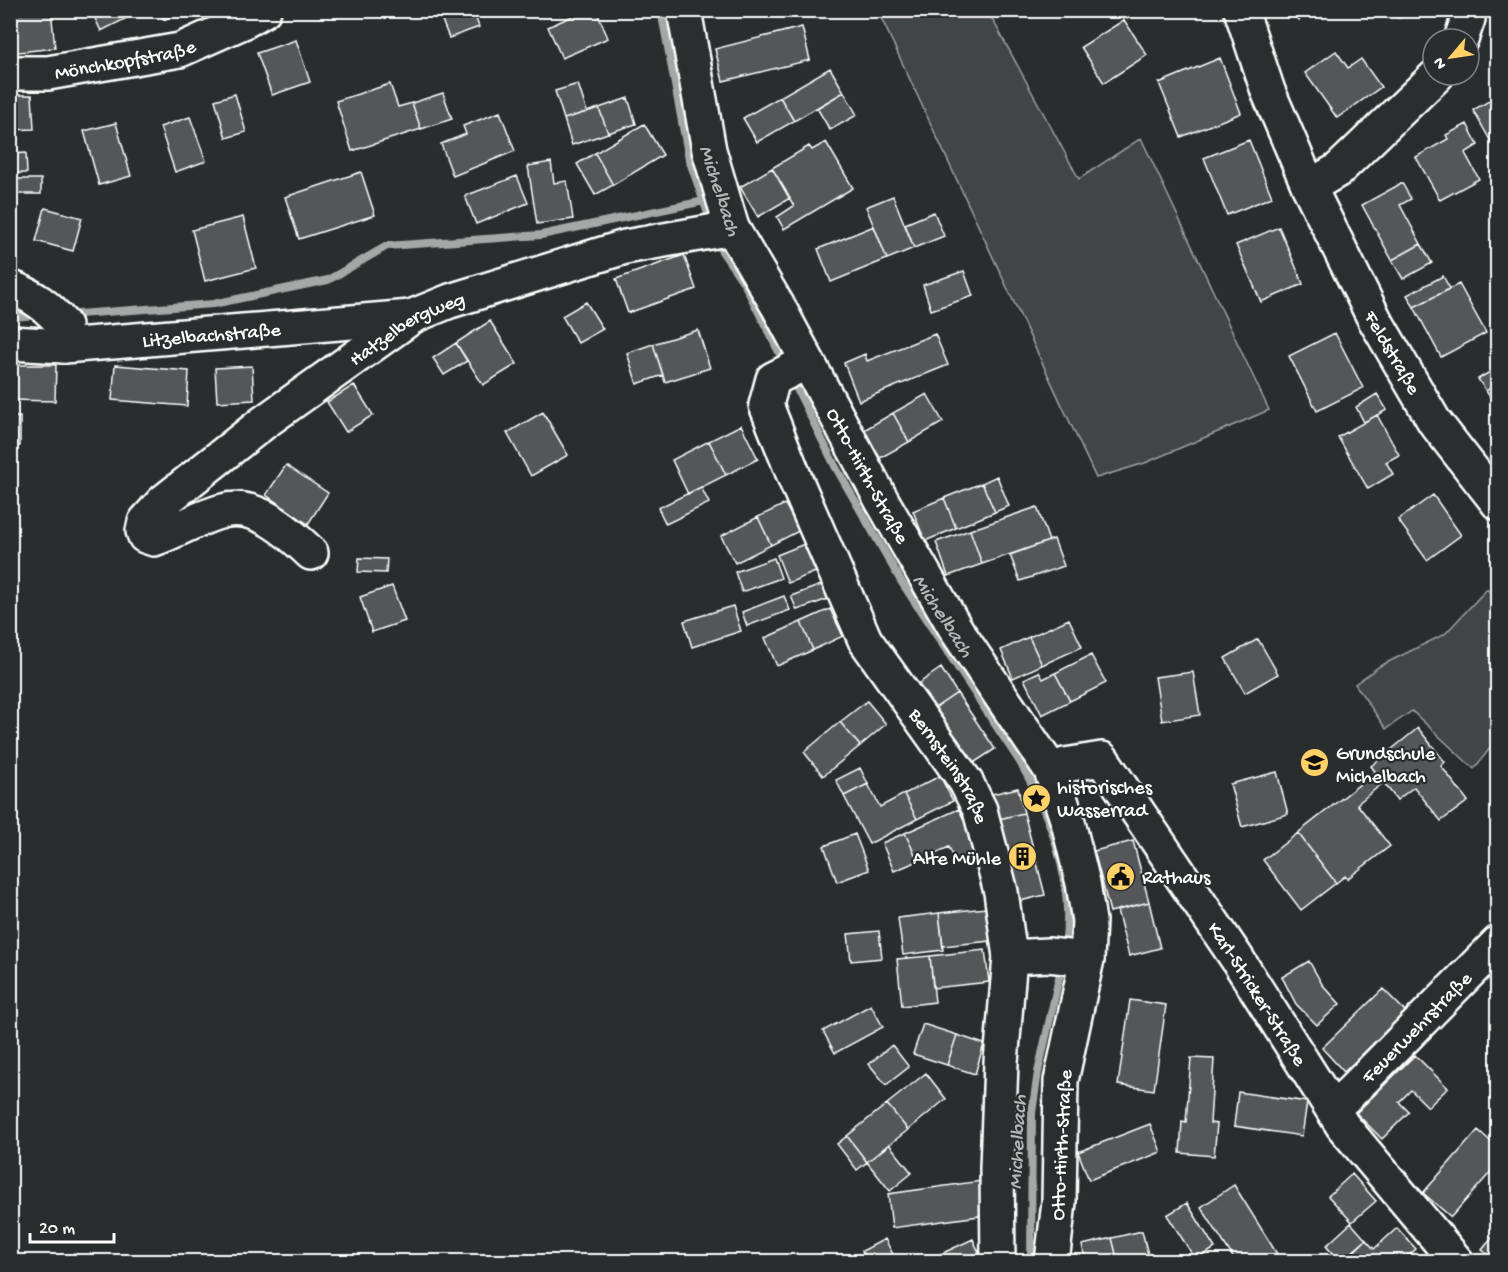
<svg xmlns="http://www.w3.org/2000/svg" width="1508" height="1272" viewBox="0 0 1508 1272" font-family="'Gochi Hand',sans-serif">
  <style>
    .green { fill: #414445; stroke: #a0a2a2; stroke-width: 1.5 }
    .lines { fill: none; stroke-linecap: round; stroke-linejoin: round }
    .stream { stroke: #a6a7a7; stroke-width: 8 }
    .building { fill: #555758; stroke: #fff; stroke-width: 1.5 }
    .minor-casing { stroke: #fff; stroke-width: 38 }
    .minor { stroke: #2a2d2e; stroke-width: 33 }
    .labels { text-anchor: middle; stroke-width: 4.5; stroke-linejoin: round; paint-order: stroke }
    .street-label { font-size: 20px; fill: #fff; stroke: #2a2d2e }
    .poi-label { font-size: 20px; fill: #fff; stroke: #2a2d2e; text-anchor: start }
    .water-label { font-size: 21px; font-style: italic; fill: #b4b6b6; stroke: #2a2d2e }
  </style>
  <rect width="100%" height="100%" fill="#2a2d2e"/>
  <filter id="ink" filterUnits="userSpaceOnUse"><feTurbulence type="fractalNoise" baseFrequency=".0167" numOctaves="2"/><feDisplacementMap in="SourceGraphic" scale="12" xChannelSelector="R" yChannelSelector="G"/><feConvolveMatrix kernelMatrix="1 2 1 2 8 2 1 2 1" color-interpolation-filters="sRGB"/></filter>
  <g filter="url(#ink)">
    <path class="green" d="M 878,11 L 988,11 L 1079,179 L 1141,138 L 1269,410 L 1145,463 L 1096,478 Z
      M 1487,589 L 1497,601 L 1497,739 L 1474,769 L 1412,711 L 1386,729 L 1355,684 L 1380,666 L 1445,634 Z"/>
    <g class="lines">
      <path class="stream" d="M 661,10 L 689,159 L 712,225
        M 716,238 L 719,247 L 744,283 L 786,366
        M 65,315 L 213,304 L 328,280 L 387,246 L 541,235 L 704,201
        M 10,317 L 40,315
        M 791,377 L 835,466 L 901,581 L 1020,762 C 1052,818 1076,886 1064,952
        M 1031,1262 L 1032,1113 L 1038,1072 L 1062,964"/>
    </g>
    <path class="building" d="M 51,10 L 55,48 L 10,53 L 10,15 Z
      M 91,10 L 131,10 L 133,15 L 101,31 Z
      M 159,10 L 182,10 L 164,20 Z
      M 438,10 L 473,10 L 479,27 L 449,38 Z
      M 586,10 L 596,10 L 608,38 L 562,58 L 548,27 Z
      M 1292,10 L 1313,10 L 1299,20 Z
      M 1394,10 L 1410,10 L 1399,18 Z
      M 1124,20 L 1147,55 L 1104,83 L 1081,47 Z
      M 802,27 L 810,60 L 723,81 L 715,49 Z
      M 296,40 L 310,82 L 272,95 L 257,53 Z
      M 1336,51 L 1348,68 L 1361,59 L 1381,87 L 1337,118 L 1305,73 Z
      M 1220,58 L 1241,113 L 1181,137 L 1159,83 Z
      M 830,68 L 844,92 L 794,121 L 780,97 Z
      M 390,84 L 398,107 L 412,103 L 421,129 L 352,151 L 336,101 Z
      M 578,84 L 587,112 L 564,119 L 555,91 Z
      M 844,92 L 857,115 L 830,130 L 817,108 Z
      M 443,93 L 452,119 L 421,129 L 412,103 Z
      M 235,94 L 246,132 L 226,138 L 215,100 Z
      M 10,95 L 32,95 L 34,129 L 10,130 Z
      M 1498,96 L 1498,154 L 1473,110 Z
      M 780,97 L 794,121 L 757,142 L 743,118 Z
      M 628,98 L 636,124 L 608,133 L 599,108 Z
      M 599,108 L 608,133 L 572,145 L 564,119 Z
      M 500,112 L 515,151 L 453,176 L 441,144 L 466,134 L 463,126 Z
      M 190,117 L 206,161 L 175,172 L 160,127 Z
      M 116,123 L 131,176 L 99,185 L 84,131 Z
      M 644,124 L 663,155 L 613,185 L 595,153 Z
      M 1467,124 L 1478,145 L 1465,153 L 1479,179 L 1440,200 L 1416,157 L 1448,139 L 1446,135 Z
      M 1249,140 L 1272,197 L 1227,215 L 1204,158 Z
      M 826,142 L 853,188 L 784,229 L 777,217 L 794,206 L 772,168 L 809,146 L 812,150 Z
      M 26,153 L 27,173 L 10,173 L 10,154 Z
      M 595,153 L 613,185 L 595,195 L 577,164 Z
      M 551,162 L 554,183 L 567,181 L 573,219 L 537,224 L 528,166 Z
      M 772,168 L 790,198 L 758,217 L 740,187 Z
      M 361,172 L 375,215 L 299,239 L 285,197 Z
      M 517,176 L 528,203 L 476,224 L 465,196 Z
      M 10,179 L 41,179 L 41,194 L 10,194 Z
      M 1402,183 L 1411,199 L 1400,205 L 1421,244 L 1392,260 L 1362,205 Z
      M 893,196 L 914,248 L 887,259 L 866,207 Z
      M 10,199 L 16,199 L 18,229 L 10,230 Z
      M 45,208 L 82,218 L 73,251 L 36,241 Z
      M 934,212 L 944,236 L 914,248 L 905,224 Z
      M 243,217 L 256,268 L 205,281 L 192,230 Z
      M 874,226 L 887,259 L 831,282 L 818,249 Z
      M 1279,227 L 1303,284 L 1261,302 L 1236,245 Z
      M 1421,244 L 1432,263 L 1403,279 L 1392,260 Z
      M 684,255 L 696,289 L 628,313 L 616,279 Z
      M 964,271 L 973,296 L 931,310 L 923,285 Z
      M 1443,276 L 1450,289 L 1414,307 L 1407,295 Z
      M 1459,284 L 1486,333 L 1441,357 L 1414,307 Z
      M 586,302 L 603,329 L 578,343 L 562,316 Z
      M 490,321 L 517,364 L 483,385 L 456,343 Z
      M 698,330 L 710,368 L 665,382 L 653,344 Z
      M 1335,333 L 1363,388 L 1317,411 L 1289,356 Z
      M 935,334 L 948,365 L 859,401 L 844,363 L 865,354 L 867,361 Z
      M 456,343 L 467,361 L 444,375 L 433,358 Z
      M 653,344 L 663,375 L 637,384 L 627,353 Z
      M 10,365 L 56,365 L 55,401 L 10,400 Z
      M 115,365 L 189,371 L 187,406 L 112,400 Z
      M 252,366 L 254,400 L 217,402 L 215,368 Z
      M 1498,367 L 1498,383 L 1486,391 L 1478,379 Z
      M 1498,383 L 1498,409 L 1486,391 Z
      M 354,385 L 373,415 L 346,432 L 327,402 Z
      M 927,394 L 943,422 L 909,442 L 893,413 Z
      M 1377,394 L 1387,410 L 1364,422 L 1356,407 Z
      M 543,412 L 568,455 L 531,476 L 507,433 Z
      M 893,413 L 909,442 L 880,458 L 864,430 Z
      M 1377,415 L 1399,455 L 1386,462 L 1393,474 L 1368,489 L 1338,437 Z
      M 10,417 L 20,417 L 20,446 L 10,446 Z
      M 741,425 L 758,459 L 726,475 L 709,441 Z
      M 709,441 L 726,475 L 688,494 L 672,460 Z
      M 286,465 L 328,493 L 308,524 L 266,495 Z
      M 997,476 L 1009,506 L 995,512 L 982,483 Z
      M 982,483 L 995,512 L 956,528 L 944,498 Z
      M 701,487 L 709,503 L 666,524 L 658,508 Z
      M 1433,495 L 1461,535 L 1427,560 L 1398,520 Z
      M 944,498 L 956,528 L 925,541 L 913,511 Z
      M 785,504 L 799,531 L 771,545 L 758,517 Z
      M 1037,507 L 1049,541 L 982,564 L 970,530 Z
      M 758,517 L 771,545 L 735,563 L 721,536 Z
      M 970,530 L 982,564 L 948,576 L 936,542 Z
      M 1054,539 L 1064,566 L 1020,581 L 1010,555 Z
      M 812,541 L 823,569 L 788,583 L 777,555 Z
      M 359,558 L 387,559 L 386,573 L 358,572 Z
      M 774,558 L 781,578 L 742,592 L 735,572 Z
      M 824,584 L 828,599 L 797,610 L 791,596 Z
      M 392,586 L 405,621 L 372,632 L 360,597 Z
      M 784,596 L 790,610 L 747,626 L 742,612 Z
      M 733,606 L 741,631 L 692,647 L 684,621 Z
      M 830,609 L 843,636 L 813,650 L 801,622 Z
      M 1069,619 L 1082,647 L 1042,665 L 1029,637 Z
      M 801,622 L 813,650 L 777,666 L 765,638 Z
      M 1029,637 L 1042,665 L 1013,678 L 1001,650 Z
      M 1258,639 L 1278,674 L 1245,693 L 1225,658 Z
      M 1091,655 L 1106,683 L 1070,701 L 1055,673 Z
      M 941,668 L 957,693 L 932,710 L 915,686 Z
      M 1039,672 L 1043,679 L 1055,673 L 1070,701 L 1042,715 L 1024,679 Z
      M 1193,672 L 1200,715 L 1162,721 L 1155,677 Z
      M 957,693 L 995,749 L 969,766 L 932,710 Z
      M 867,701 L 886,724 L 860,746 L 840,722 Z
      M 840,722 L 860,746 L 823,776 L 804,752 Z
      M 1418,728 L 1445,762 L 1441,766 L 1468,801 L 1441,821 L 1414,787 L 1397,800 L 1371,766 Z
      M 860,768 L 868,784 L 844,796 L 836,780 Z
      M 1277,772 L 1288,814 L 1242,827 L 1230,784 Z
      M 1374,773 L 1383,783 L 1357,804 L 1390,846 L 1347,879 L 1345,876 L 1336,883 L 1298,833 Z
      M 940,776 L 953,801 L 917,819 L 904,794 Z
      M 868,784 L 880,807 L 904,794 L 917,819 L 869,844 L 844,796 Z
      M 1018,788 L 1024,813 L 999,819 L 992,794 Z
      M 959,809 L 979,854 L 956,863 L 949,847 L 918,861 L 905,833 Z
      M 1024,813 L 1045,895 L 1020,901 L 999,819 Z
      M 905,833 L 918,861 L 894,871 L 882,843 Z
      M 1298,833 L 1336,883 L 1301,910 L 1263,860 Z
      M 855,834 L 869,870 L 837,882 L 824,846 Z
      M 1133,841 L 1149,902 L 1110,912 L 1094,851 Z
      M 1149,902 L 1160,948 L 1129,956 L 1117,910 Z
      M 986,908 L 990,941 L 943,946 L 939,913 Z
      M 939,913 L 943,950 L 903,955 L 898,918 Z
      M 879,931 L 882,958 L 851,961 L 848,934 Z
      M 985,950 L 989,982 L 933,988 L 930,956 Z
      M 930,956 L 935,1002 L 902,1006 L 897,959 Z
      M 1309,961 L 1322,984 L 1340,1004 L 1317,1025 L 1296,1004 L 1282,977 Z
      M 1383,989 L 1406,1012 L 1344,1072 L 1322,1048 Z
      M 1130,1000 L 1166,1005 L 1154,1090 L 1118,1085 Z
      M 871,1005 L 883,1027 L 835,1053 L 823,1031 Z
      M 923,1024 L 957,1035 L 947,1065 L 913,1054 Z
      M 957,1035 L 984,1044 L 975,1074 L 947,1065 Z
      M 892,1045 L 909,1067 L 886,1085 L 869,1064 Z
      M 1415,1055 L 1448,1088 L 1428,1107 L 1411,1090 L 1399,1102 L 1409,1112 L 1382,1139 L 1356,1113 Z
      M 1191,1058 L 1214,1059 L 1210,1123 L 1217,1124 L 1214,1156 L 1180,1153 L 1182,1121 L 1186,1122 Z
      M 926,1073 L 946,1099 L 908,1130 L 887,1104 Z
      M 1238,1092 L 1307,1102 L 1302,1136 L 1234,1126 Z
      M 887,1104 L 908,1130 L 867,1162 L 847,1136 Z
      M 1150,1124 L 1161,1152 L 1089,1180 L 1078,1152 Z
      M 1478,1130 L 1498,1148 L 1498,1164 L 1451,1217 L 1423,1193 Z
      M 847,1136 L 867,1162 L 857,1170 L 837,1144 Z
      M 889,1144 L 912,1173 L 890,1191 L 867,1162 Z
      M 1352,1174 L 1376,1201 L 1352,1222 L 1328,1196 Z
      M 981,1181 L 986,1215 L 892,1228 L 888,1194 Z
      M 1234,1185 L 1282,1262 L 1236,1262 L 1201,1207 Z
      M 1187,1203 L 1215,1248 L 1196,1260 L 1167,1215 Z
      M 1351,1223 L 1366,1240 L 1343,1262 L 1340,1262 L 1326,1246 Z
      M 1397,1228 L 1416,1249 L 1402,1262 L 1359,1262 L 1351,1253 L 1366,1240 L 1374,1249 Z
      M 1498,1230 L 1498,1262 L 1497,1262 L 1482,1250 Z
      M 1142,1231 L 1150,1262 L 1118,1262 L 1112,1238 Z
      M 1112,1238 L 1118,1262 L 1086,1262 L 1082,1245 Z
      M 885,1239 L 897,1262 L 868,1262 L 862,1251 Z
      M 973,1239 L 983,1262 L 931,1262 L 930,1259 Z"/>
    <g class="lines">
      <defs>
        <g id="minor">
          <path id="s1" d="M 684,10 L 709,150 L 732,228 L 779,308 L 881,499 L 957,631 L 1051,770 L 1068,822 L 1083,883 L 1089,921 L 1087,959 L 1061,1081 L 1059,1202 L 1052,1262"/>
          <path id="s2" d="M 1241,10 L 1268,91 L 1309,187 L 1374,318 L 1434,421 L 1498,503"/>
          <path d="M 1461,39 L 1468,19"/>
          <path id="s3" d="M 10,73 L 48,73 L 180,50 L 243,22 L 264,10"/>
          <path d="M 1309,187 L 1338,170 L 1437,75"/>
          <path d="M 10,287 C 35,297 46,305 64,325 L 64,346"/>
          <path id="s4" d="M 10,343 L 64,346 L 411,317"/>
          <path id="s5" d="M 807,362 L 773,379 L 766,405 L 796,481 L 865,640 L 966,782 L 980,810 L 1001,892 L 1010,957 L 1001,1062 L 997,1168 L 998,1262"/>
          <path id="s6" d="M 311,553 C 289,532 256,502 223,511 C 199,517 177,531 154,539 L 145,536 L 143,531 L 145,522 L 163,502 L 263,423 L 413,316 L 450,301 L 625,247 L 732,228"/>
          <path id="s7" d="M 1051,770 L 1065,765 L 1102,759 L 1236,957 L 1343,1126 L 1457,1262"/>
          <path d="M 1010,957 L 1048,955 L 1087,959"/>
          <path id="s8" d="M 1332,1108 L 1348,1095 L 1498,943"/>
        </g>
      </defs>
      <use href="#minor" class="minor-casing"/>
      <use href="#minor" class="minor"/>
    </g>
  </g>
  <defs>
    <symbol id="school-disc" viewBox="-11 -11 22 22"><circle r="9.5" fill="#ffd166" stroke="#2a2d2e"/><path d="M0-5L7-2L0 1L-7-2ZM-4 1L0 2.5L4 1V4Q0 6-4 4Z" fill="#111"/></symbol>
    <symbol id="sight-disc" viewBox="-11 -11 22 22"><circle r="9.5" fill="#ffd166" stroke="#2a2d2e"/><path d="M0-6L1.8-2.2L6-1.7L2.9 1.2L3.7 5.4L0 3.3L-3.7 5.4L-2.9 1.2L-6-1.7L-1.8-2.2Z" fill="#111"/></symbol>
    <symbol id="building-disc" viewBox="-11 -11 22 22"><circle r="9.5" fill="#ffd166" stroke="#2a2d2e"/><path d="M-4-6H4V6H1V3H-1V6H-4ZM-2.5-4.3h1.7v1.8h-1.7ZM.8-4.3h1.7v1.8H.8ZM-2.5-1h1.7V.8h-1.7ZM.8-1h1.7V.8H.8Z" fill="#111"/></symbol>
    <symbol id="civic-disc" viewBox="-11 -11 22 22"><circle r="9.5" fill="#ffd166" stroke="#2a2d2e"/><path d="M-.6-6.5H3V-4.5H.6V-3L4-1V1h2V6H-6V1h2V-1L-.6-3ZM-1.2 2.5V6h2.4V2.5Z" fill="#111"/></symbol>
  </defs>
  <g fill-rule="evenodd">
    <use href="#school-disc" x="1298" y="746" width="33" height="33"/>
    <use href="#sight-disc" x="1020" y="782" width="33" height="33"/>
    <use href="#building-disc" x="1006" y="840" width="33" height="33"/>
    <use href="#civic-disc" x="1104" y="860" width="33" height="33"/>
  </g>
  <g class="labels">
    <g class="street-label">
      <text dy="7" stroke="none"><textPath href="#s3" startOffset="116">Mönchkopfstraße</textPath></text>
      <text dy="7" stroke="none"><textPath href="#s6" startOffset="528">Hatzelbergweg</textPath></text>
      <text dy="7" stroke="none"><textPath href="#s4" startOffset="202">Litzelbachstraße</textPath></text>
      <text dy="7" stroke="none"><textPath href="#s2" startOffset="375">Feldstraße</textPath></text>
      <text dy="7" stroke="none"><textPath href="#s1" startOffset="506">Otto-Hirth-Straße</textPath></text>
      <text dy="7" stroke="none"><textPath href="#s5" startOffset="472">Bernsteinstraße</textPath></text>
      <text dy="7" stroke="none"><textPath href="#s7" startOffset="334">Karl-Stricker-Straße</textPath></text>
      <text dy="7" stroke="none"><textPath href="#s8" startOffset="117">Feuerwehrstraße</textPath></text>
      <text transform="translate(1060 1145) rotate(-87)" y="7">Otto-Hirth-Straße</text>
    </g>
    <g class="poi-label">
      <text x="1336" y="759">Grundschule<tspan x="1336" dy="23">Michelbach</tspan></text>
      <text x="1057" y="793">historisches<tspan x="1057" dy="23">Wasserrad</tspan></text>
      <text x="1001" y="864" text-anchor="end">Alte Mühle</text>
      <text x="1142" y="883">Rathaus</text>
    </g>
    <g class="water-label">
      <text transform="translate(721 190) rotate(72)" y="7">Michelbach</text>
      <text transform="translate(944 615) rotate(57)" y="7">Michelbach</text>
      <text transform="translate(1016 1142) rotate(-87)" y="7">Michelbach</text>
    </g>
  </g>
  <rect width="1508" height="1272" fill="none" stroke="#2a2d2e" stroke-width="36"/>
  <rect x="18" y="18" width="1472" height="1236" fill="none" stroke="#fff" stroke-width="2" filter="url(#ink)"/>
  <g transform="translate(1451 57) rotate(241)"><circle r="28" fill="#2a2d2e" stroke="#7f8182" stroke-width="1.5"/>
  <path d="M0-4.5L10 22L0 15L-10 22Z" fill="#ffd166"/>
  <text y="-9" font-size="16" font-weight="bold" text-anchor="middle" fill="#ffffff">N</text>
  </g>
  <path d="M30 1233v9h84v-9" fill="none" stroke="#ffffff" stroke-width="3"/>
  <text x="39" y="1233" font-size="18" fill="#ffffff" stroke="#2a2d2e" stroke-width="4.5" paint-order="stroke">20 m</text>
</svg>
